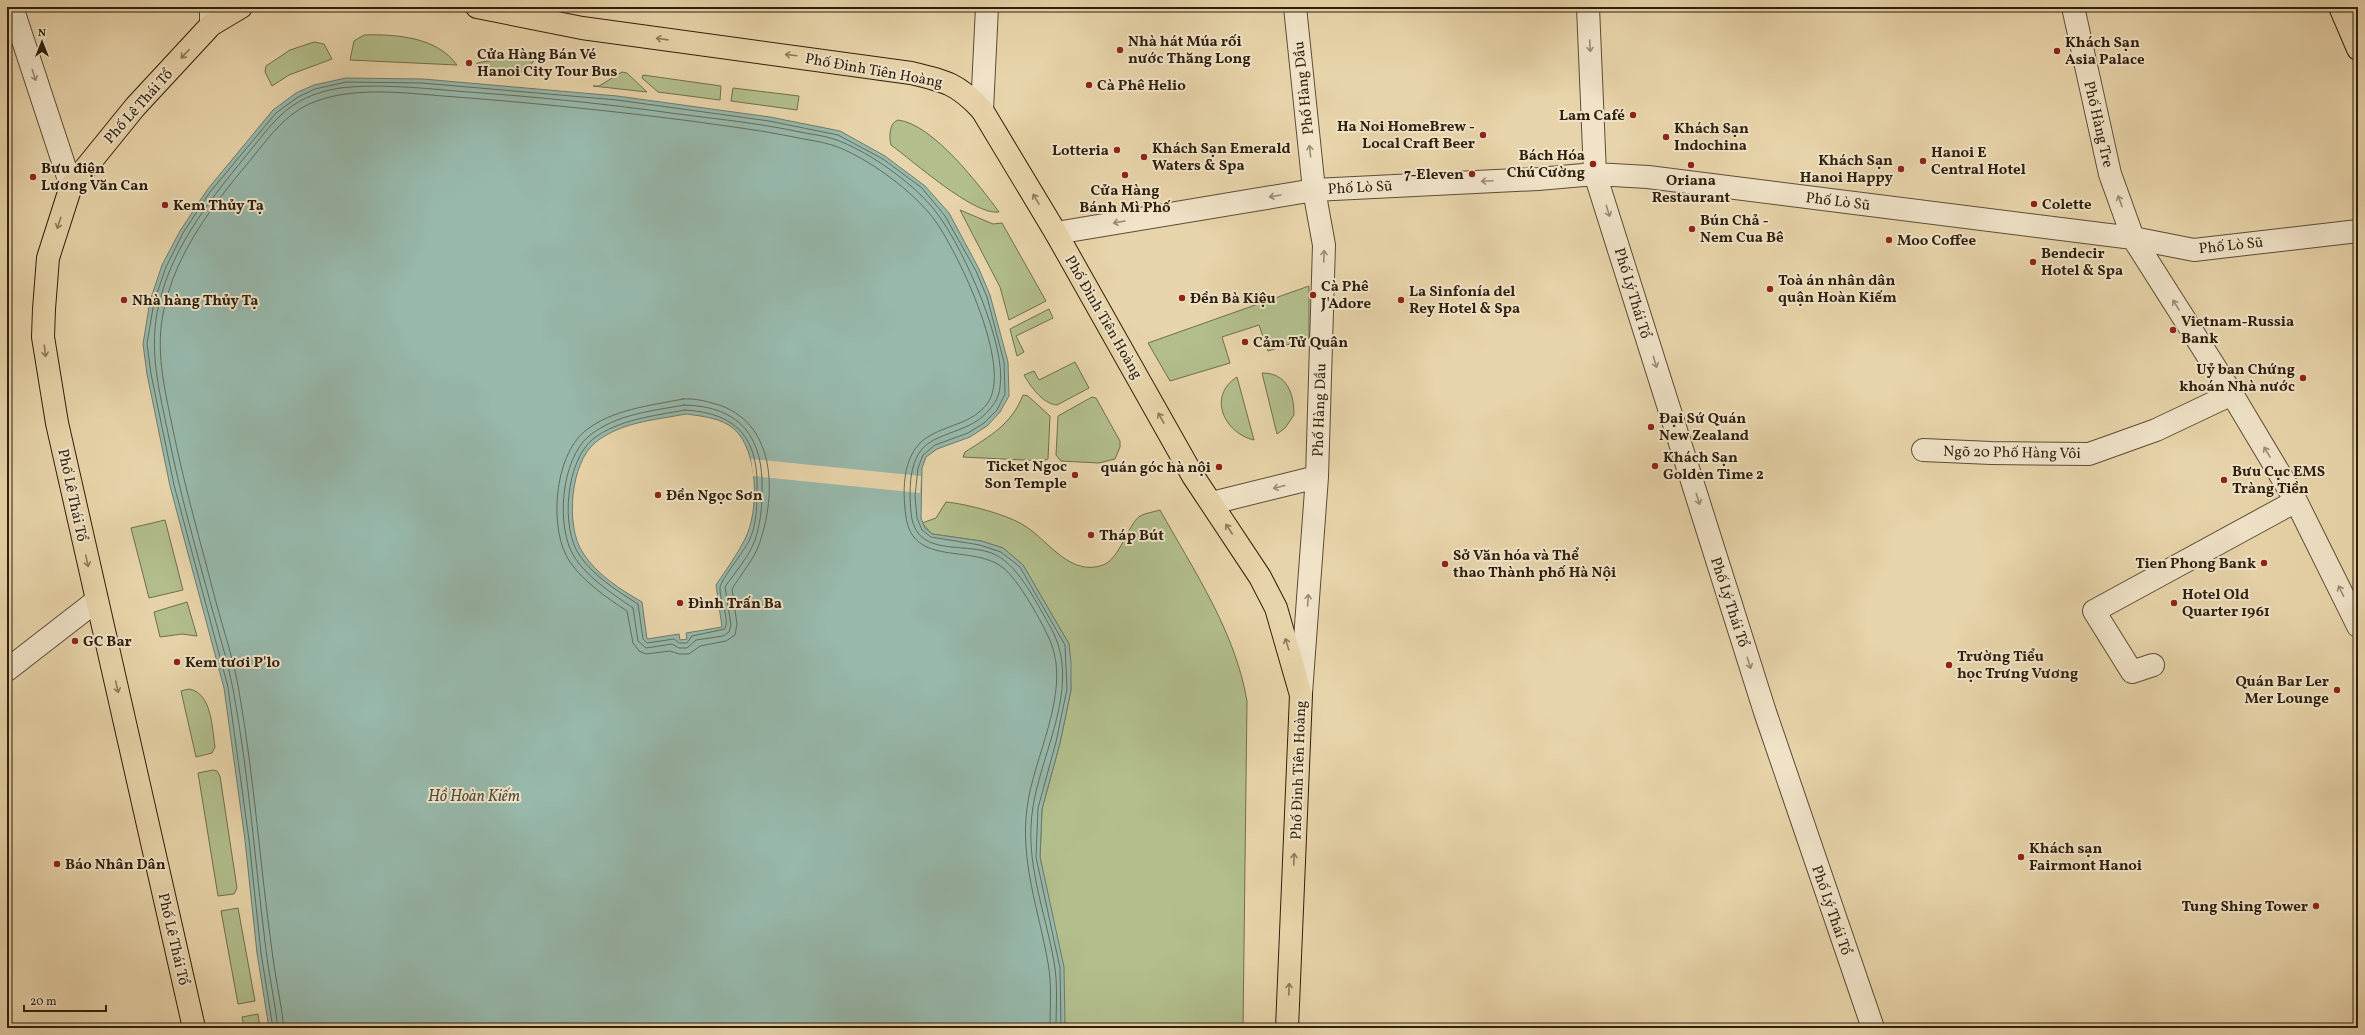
<svg xmlns="http://www.w3.org/2000/svg" width="2365" height="1035" viewBox="0 0 2365 1035" font-family="Vollkorn,serif">
  <style>
    .green { fill: #b2be8c; stroke: #706e4c }
    .water { fill: #97b8ab; stroke: #6d7b6c; fill-rule: evenodd }
    .pier { fill: #e8d4aa }
    .lines { fill: none; stroke-linecap: round; stroke-linejoin: round }
    .shore { stroke: #626c5c; stroke-width: 1 }
    .minor-casing { stroke: #5c4c34; stroke-width: 24 }
    .major-casing { stroke: #2e1f0d; stroke-width: 24 }
    .minor { stroke: #f0e3c8; stroke-width: 22 }
    .major { stroke: #e8d4aa; stroke-width: 22 }
    .oneway { stroke: #8b7a5c }
    .oneway2 { stroke: #998b74 }
    .poi-dot { fill: #8f2418; stroke: #f0e3c8; stroke-width: 1.5 }
    .labels { text-anchor: middle; stroke-width: 4; stroke-linejoin: round; paint-order: stroke }
    .poi-label { font-size: 15px; font-weight: bold; fill: #2e1f0d; stroke: #f0e3c8; text-anchor: start }
    .street-label { font-size: 15px; fill: #2e1f0d; stroke: #f0e3c8 }
    .water-label { font-size: 16px; font-style: italic; fill: #4e4d3c; stroke: #f0e3c8 }
  </style>
  <rect width="100%" height="100%" fill="#e8d4aa"/>
  <filter id="stains"><feTurbulence type="fractalNoise" baseFrequency=".005" numOctaves="4"/><feColorMatrix values="0 0 0 0 .2 0 0 0 0 .09 0 0 0 0 .02 0 0 0 .5 -.17"/></filter>
  <radialGradient id="worn" r=".72"><stop offset=".6" stop-color="#630" stop-opacity="0"/><stop offset="1" stop-color="#630" stop-opacity=".3"/></radialGradient>
  <path class="green" d="M 364,35 C 396,34 437,37 457,65 L 350,60 L 354,41 Z
    M 314,42 L 324,44 L 332,59 L 289,75 L 272,86 L 265,72 L 266,66 L 290,50 Z
    M 533,55 L 536,58 L 525,72 L 479,69 L 476,67 L 477,63 L 482,62 Z
    M 622,72 L 627,73 L 647,92 L 593,86 L 599,86 Z
    M 643,75 L 721,86 L 720,100 L 658,92 L 642,78 Z
    M 733,88 L 799,96 L 797,110 L 731,101 Z
    M 898,120 C 933,124 980,186 999,212 C 974,216 912,160 891,145 C 889,137 889,123 898,120 Z
    M 960,210 L 993,224 L 1002,223 L 1046,301 L 1009,320 L 1000,287 Z
    M 1309,286 L 1309,338 L 1268,351 L 1259,325 L 1222,337 L 1230,363 L 1170,381 L 1148,343 Z
    M 1049,309 L 1053,318 L 1016,336 L 1024,352 L 1017,356 L 1010,329 Z
    M 1075,362 L 1089,388 L 1057,405 C 1043,404 1030,386 1024,375 L 1034,371 L 1039,380 Z
    M 1262,373 C 1287,373 1294,393 1294,415 L 1285,428 L 1277,434 Z
    M 1237,377 L 1254,440 C 1224,433 1207,396 1237,377 Z
    M 1023,395 L 1028,396 L 1050,416 L 1048,459 L 1043,461 L 963,457 L 965,452 C 990,436 1012,424 1023,395 Z
    M 1092,397 L 1096,398 L 1120,441 L 1120,447 L 1115,459 L 1099,463 L 1061,461 L 1056,455 L 1058,416 Z
    M 946,502 C 967,504 1009,515 1025,526 C 1049,541 1070,577 1103,565 C 1120,559 1128,524 1140,516 C 1145,513 1154,512 1160,510 C 1194,571 1235,631 1247,701 L 1243,1028 L 1065,1028 L 1051,910 L 1040,857 L 1042,809 L 1060,743 L 1071,690 L 1069,644 L 1023,565 L 1003,548 L 981,541 L 932,534 L 922,523 L 936,518 Z
    M 165,520 L 183,590 L 149,598 L 131,528 Z
    M 187,602 L 197,636 L 182,634 L 160,637 L 154,612 Z
    M 189,689 C 212,693 212,728 215,747 L 212,753 L 196,757 L 181,691 Z
    M 213,770 L 217,771 L 220,776 L 237,888 L 234,894 L 218,896 L 198,773 Z
    M 238,908 L 255,1001 L 238,1004 L 221,911 Z
    M 258,1014 L 260,1028 L 244,1028 L 242,1017 Z"/>
  <path class="water" d="M 346,78 L 423,79 L 617,96 L 770,117 L 840,131 L 885,156 L 925,186 L 949,213 L 979,269 L 990,295 L 1008,362 L 1009,396 L 1000,412 L 987,426 L 970,437 L 937,449 L 926,457 L 922,468 L 921,518 L 925,528 L 932,534 L 981,541 L 1003,548 L 1023,565 L 1069,644 L 1071,662 L 1071,690 L 1060,743 L 1042,809 L 1040,857 L 1064,967 L 1065,1028 L 269,1028 L 257,953 L 245,840 L 224,688 L 170,486 L 147,374 L 143,344 L 150,301 L 162,265 L 180,231 L 207,190 L 273,110 L 296,93 L 314,85 ZM 686,414 C 701,416 722,418 734,429 C 759,451 759,512 745,539 C 737,555 726,570 716,585 L 722,627 L 686,633 L 687,639 L 680,640 L 679,634 L 647,639 L 642,602 C 621,590 596,574 583,553 C 565,527 570,462 596,442 C 621,422 655,420 686,414 Z"/>
  <path class="pier" d="M 751,459 L 921,476 L 920,493 L 753,476 Z"/>
  <g class="lines">
    <path class="shore" d="M 683,399 C 696,398 709,402 722,406 C 776,427 776,494 760,542 C 755,558 741,574 732,589 L 737,624 L 735,635 L 726,641 L 700,646 L 689,654 L 679,654 L 670,651 L 646,654 L 639,651 L 633,643 L 627,611 C 607,598 584,582 570,562 C 548,530 554,456 585,431 C 613,409 649,406 683,399 Z
      M 684,405 C 741,406 764,438 762,492 C 762,509 760,525 755,540 C 749,557 735,572 725,587 L 731,625 L 729,632 L 723,636 L 696,640 L 687,648 L 679,648 L 672,644 L 646,648 L 638,641 L 633,608 C 613,594 589,579 575,558 C 555,528 561,459 589,436 C 616,414 652,411 684,405 Z
      M 685,410 C 740,413 759,441 757,493 C 757,509 756,527 749,541 C 744,551 721,580 720,587 C 719,600 730,617 725,629 L 692,636 L 687,643 L 679,643 L 674,639 L 647,643 L 643,639 L 638,604 C 617,591 594,576 580,556 C 560,528 566,461 593,439 C 619,419 654,416 685,410 Z
      M 273,1028 L 261,953 L 249,840 L 228,687 L 174,485 L 151,374 L 147,344 L 154,302 L 166,267 L 183,233 L 210,192 L 276,113 L 298,97 L 315,89 L 346,82 L 422,83 L 617,100 L 769,121 L 838,135 L 883,159 L 922,188 L 945,216 L 976,271 L 987,297 L 1004,362 L 1005,394 L 997,410 L 984,423 L 968,433 L 935,445 L 923,455 L 918,468 L 915,496 L 917,518 L 922,530 L 931,537 L 980,545 L 1001,552 L 1020,567 L 1065,645 L 1067,689 L 1056,742 L 1038,808 L 1036,857 L 1060,968 L 1061,1028
      M 278,1028 C 275,1002 269,976 266,950 C 255,863 249,775 233,689 C 228,663 220,637 213,612 C 197,553 180,494 168,433 C 159,390 148,348 159,304 C 173,243 215,194 253,147 C 267,130 280,112 300,101 C 314,93 334,88 350,87 C 389,84 430,89 468,92 C 539,97 608,104 678,114 C 717,119 757,123 795,131 C 808,134 822,135 834,139 C 869,151 918,186 939,216 C 964,250 1007,346 1000,387 C 999,397 995,403 989,410 C 973,429 952,430 932,441 C 908,454 909,489 911,513 C 916,560 966,540 996,555 C 1020,567 1038,606 1051,628 C 1082,685 1042,749 1033,807 C 1024,861 1045,910 1054,962 C 1058,983 1056,1007 1056,1028
      M 284,1028 C 281,1002 275,976 272,951 C 260,864 254,777 239,691 C 234,661 224,632 216,602 C 201,544 184,485 172,425 C 164,386 155,349 164,309 C 176,253 212,206 248,163 C 267,140 285,113 314,102 C 358,85 411,94 456,97 C 535,103 613,111 691,121 C 725,126 760,130 794,137 C 806,140 820,141 832,145 C 866,156 916,193 936,222 C 959,255 1014,369 987,404 C 972,423 951,424 931,435 C 902,450 902,489 906,517 C 913,567 971,544 1002,567 C 1017,577 1044,625 1051,643 C 1071,693 1033,758 1027,808 C 1020,862 1039,911 1048,963 C 1052,984 1050,1007 1050,1028"/>
    <defs>
      <path id="minor" d="M 12,7 L 71,186
        M 1295,7 L 1314,190 L 1324,245 L 1317,477 L 1301,693
        M 1588,7 L 1595,174 L 1765,712 L 1873,1028
        M 2073,7 L 2110,174 L 2133,238 L 2232,394 L 2296,501 L 2358,626
        M 211,25 L 211,7
        M 982,110 L 987,7
        M 1056,233 L 1314,190 L 1538,179 L 1595,174 L 1648,177 L 2133,238 L 2194,250 L 2358,231
        M 1923,450 L 1991,453 L 2089,454 L 2156,430 L 2232,394
        M 1212,503 L 1317,477
        M 2153,665 L 2132,672 L 2094,611 L 2296,501
        M 7,670 L 96,601"/>
      <path id="major" d="M 477,7 L 582,28 L 911,73 C 946,81 958,84 982,110 L 1056,233 L 1193,476 L 1260,577 L 1276,608 L 1301,695 L 1287,1028
        M 2340,7 L 2358,49
        M 194,1028 L 57,423 L 43,337 L 44,309 L 48,258 L 71,186 L 135,107 L 211,25 L 241,7"/>
    </defs>
    <use href="#minor" class="minor-casing"/>
    <use href="#major" class="major-casing"/>
    <use href="#minor" class="minor"/>
    <use href="#major" class="major"/>
  </g>
  <defs><path id="oneway-shaft" d="M-6 0H5M1.5-3L5.5 0L1.5 3" fill="none" stroke-width="1.6" stroke-linecap="round" stroke-linejoin="round"/></defs>
  <g class="oneway">
    <use href="#oneway-shaft" transform="translate(662 39) rotate(-172)"/>
    <use href="#oneway-shaft" transform="translate(185 54) rotate(133)"/>
    <use href="#oneway-shaft" transform="translate(791 55) rotate(-173)"/>
    <use href="#oneway-shaft" transform="translate(1036 199) rotate(-121)"/>
    <use href="#oneway-shaft" transform="translate(59 223) rotate(108)"/>
    <use href="#oneway-shaft" transform="translate(45 351) rotate(83)"/>
    <use href="#oneway-shaft" transform="translate(1161 418) rotate(-119)"/>
    <use href="#oneway-shaft" transform="translate(1229 529) rotate(-123)"/>
    <use href="#oneway-shaft" transform="translate(87 561) rotate(78)"/>
    <use href="#oneway-shaft" transform="translate(1287 644) rotate(-107)"/>
    <use href="#oneway-shaft" transform="translate(117 687) rotate(77)"/>
    <use href="#oneway-shaft" transform="translate(1294 859) rotate(-88)"/>
    <use href="#oneway-shaft" transform="translate(1289 989) rotate(-88)"/>
  </g>
  <g class="oneway2">
    <use href="#oneway-shaft" transform="translate(1590 46) rotate(87)"/>
    <use href="#oneway-shaft" transform="translate(34 75) rotate(72)"/>
    <use href="#oneway-shaft" transform="translate(1310 151) rotate(-96)"/>
    <use href="#oneway-shaft" transform="translate(1487 181) rotate(177)"/>
    <use href="#oneway-shaft" transform="translate(1275 196) rotate(170)"/>
    <use href="#oneway-shaft" transform="translate(2120 201) rotate(-110)"/>
    <use href="#oneway-shaft" transform="translate(1608 211) rotate(73)"/>
    <use href="#oneway-shaft" transform="translate(1119 222) rotate(170)"/>
    <use href="#oneway-shaft" transform="translate(1324 256) rotate(-88)"/>
    <use href="#oneway-shaft" transform="translate(2176 305) rotate(-122)"/>
    <use href="#oneway-shaft" transform="translate(1655 362) rotate(73)"/>
    <use href="#oneway-shaft" transform="translate(2267 452) rotate(-121)"/>
    <use href="#oneway-shaft" transform="translate(1279 487) rotate(166)"/>
    <use href="#oneway-shaft" transform="translate(1698 499) rotate(72)"/>
    <use href="#oneway-shaft" transform="translate(2341 591) rotate(-116)"/>
    <use href="#oneway-shaft" transform="translate(1308 600) rotate(-86)"/>
    <use href="#oneway-shaft" transform="translate(1749 663) rotate(72)"/>
  </g>
  <g class="poi-dot">
    <circle cx="1120" cy="50" r="4"/>
    <circle cx="2057" cy="51" r="4"/>
    <circle cx="469" cy="63" r="4"/>
    <circle cx="1089" cy="85" r="4"/>
    <circle cx="1633" cy="115" r="4"/>
    <circle cx="1483" cy="135" r="4"/>
    <circle cx="1666" cy="137" r="4"/>
    <circle cx="1117" cy="150" r="4"/>
    <circle cx="1144" cy="157" r="4"/>
    <circle cx="1923" cy="161" r="4"/>
    <circle cx="1593" cy="164" r="4"/>
    <circle cx="1691" cy="165" r="4"/>
    <circle cx="1901" cy="169" r="4"/>
    <circle cx="1472" cy="174" r="4"/>
    <circle cx="1125" cy="175" r="4"/>
    <circle cx="33" cy="177" r="4"/>
    <circle cx="2034" cy="204" r="4"/>
    <circle cx="165" cy="205" r="4"/>
    <circle cx="1692" cy="229" r="4"/>
    <circle cx="1889" cy="240" r="4"/>
    <circle cx="2033" cy="262" r="4"/>
    <circle cx="1770" cy="289" r="4"/>
    <circle cx="1313" cy="295" r="4"/>
    <circle cx="1182" cy="298" r="4"/>
    <circle cx="124" cy="300" r="4"/>
    <circle cx="1401" cy="300" r="4"/>
    <circle cx="2173" cy="330" r="4"/>
    <circle cx="1245" cy="342" r="4"/>
    <circle cx="2303" cy="378" r="4"/>
    <circle cx="1651" cy="427" r="4"/>
    <circle cx="1655" cy="466" r="4"/>
    <circle cx="1219" cy="467" r="4"/>
    <circle cx="1075" cy="475" r="4"/>
    <circle cx="2224" cy="480" r="4"/>
    <circle cx="658" cy="495" r="4"/>
    <circle cx="1091" cy="535" r="4"/>
    <circle cx="2264" cy="563" r="4"/>
    <circle cx="1445" cy="564" r="4"/>
    <circle cx="680" cy="603" r="4"/>
    <circle cx="2174" cy="603" r="4"/>
    <circle cx="75" cy="641" r="4"/>
    <circle cx="177" cy="662" r="4"/>
    <circle cx="1949" cy="665" r="4"/>
    <circle cx="2337" cy="690" r="4"/>
    <circle cx="2021" cy="857" r="4"/>
    <circle cx="57" cy="864" r="4"/>
    <circle cx="2316" cy="906" r="4"/>
  </g>
  <g class="labels">
    <g class="poi-label">
      <text x="1128" y="46">Nhà hát Múa rối<tspan x="1128" dy="17">nước Thăng Long</tspan></text>
      <text x="2065" y="47">Khách Sạn<tspan x="2065" dy="17">Asia Palace</tspan></text>
      <text x="477" y="59">Cửa Hàng Bán Vé<tspan x="477" dy="17">Hanoi City Tour Bus</tspan></text>
      <text x="1097" y="90">Cà Phê Helio</text>
      <text x="1625" y="120" text-anchor="end">Lam Café</text>
      <text x="1475" y="131" text-anchor="end">Ha Noi HomeBrew -<tspan x="1475" dy="17">Local Craft Beer</tspan></text>
      <text x="1674" y="133">Khách Sạn<tspan x="1674" dy="17">Indochina</tspan></text>
      <text x="1152" y="153">Khách Sạn Emerald<tspan x="1152" dy="17">Waters &amp; Spa</tspan></text>
      <text x="1109" y="155" text-anchor="end">Lotteria</text>
      <text x="1931" y="157">Hanoi E<tspan x="1931" dy="17">Central Hotel</tspan></text>
      <text x="1585" y="160" text-anchor="end">Bách Hóa<tspan x="1585" dy="17">Chú Cường</tspan></text>
      <text x="1893" y="165" text-anchor="end">Khách Sạn<tspan x="1893" dy="17">Hanoi Happy</tspan></text>
      <text x="41" y="173">Bưu điện<tspan x="41" dy="17">Lương Văn Can</tspan></text>
      <text x="1464" y="179" text-anchor="end">7-Eleven</text>
      <text x="1691" y="185" text-anchor="middle">Oriana<tspan x="1691" dy="17">Restaurant</tspan></text>
      <text x="1125" y="195" text-anchor="middle">Cửa Hàng<tspan x="1125" dy="17">Bánh Mì Phố</tspan></text>
      <text x="2042" y="209">Colette</text>
      <text x="173" y="210">Kem Thủy Tạ</text>
      <text x="1700" y="225">Bún Chả -<tspan x="1700" dy="17">Nem Cua Bê</tspan></text>
      <text x="1897" y="245">Moo Coffee</text>
      <text x="2041" y="258">Bendecir<tspan x="2041" dy="17">Hotel &amp; Spa</tspan></text>
      <text x="1778" y="285">Toà án nhân dân<tspan x="1778" dy="17">quận Hoàn Kiếm</tspan></text>
      <text x="1321" y="291">Cà Phê<tspan x="1321" dy="17">J'Adore</tspan></text>
      <text x="1409" y="296">La Sinfonía del<tspan x="1409" dy="17">Rey Hotel &amp; Spa</tspan></text>
      <text x="1190" y="303">Đền Bà Kiệu</text>
      <text x="132" y="305">Nhà hàng Thủy Tạ</text>
      <text x="2181" y="326">Vietnam-Russia<tspan x="2181" dy="17">Bank</tspan></text>
      <text x="1253" y="347">Cảm Tử Quân</text>
      <text x="2295" y="374" text-anchor="end">Uỷ ban Chứng<tspan x="2295" dy="17">khoán Nhà nước</tspan></text>
      <text x="1659" y="423">Đại Sứ Quán<tspan x="1659" dy="17">New Zealand</tspan></text>
      <text x="1663" y="462">Khách Sạn<tspan x="1663" dy="17">Golden Time 2</tspan></text>
      <text x="1067" y="471" text-anchor="end">Ticket Ngoc<tspan x="1067" dy="17">Son Temple</tspan></text>
      <text x="1211" y="472" text-anchor="end">quán góc hà nội</text>
      <text x="2232" y="476">Bưu Cục EMS<tspan x="2232" dy="17">Tràng Tiền</tspan></text>
      <text x="666" y="500">Đền Ngọc Sơn</text>
      <text x="1099" y="540">Tháp Bút</text>
      <text x="1453" y="560">Sở Văn hóa và Thể<tspan x="1453" dy="17">thao Thành phố Hà Nội</tspan></text>
      <text x="2256" y="568" text-anchor="end">Tien Phong Bank</text>
      <text x="2182" y="599">Hotel Old<tspan x="2182" dy="17">Quarter 1961</tspan></text>
      <text x="688" y="608">Đình Trấn Ba</text>
      <text x="83" y="646">GC Bar</text>
      <text x="1957" y="661">Trường Tiểu<tspan x="1957" dy="17">học Trưng Vương</tspan></text>
      <text x="185" y="667">Kem tươi P'lo</text>
      <text x="2329" y="686" text-anchor="end">Quán Bar Ler<tspan x="2329" dy="17">Mer Lounge</tspan></text>
      <text x="2029" y="853">Khách sạn<tspan x="2029" dy="17">Fairmont Hanoi</tspan></text>
      <text x="65" y="869">Báo Nhân Dân</text>
      <text x="2308" y="911" text-anchor="end">Tung Shing Tower</text>
    </g>
    <g class="street-label">
      <text transform="translate(874 70) rotate(10)" y="5">Phố Đinh Tiên Hoàng</text>
      <text transform="translate(1303 88) rotate(-96)" y="5">Phố Hàng Dầu</text>
      <text transform="translate(138 106) rotate(-48)" y="5">Phố Lê Thái Tổ</text>
      <text transform="translate(2099 124) rotate(77)" y="5">Phố Hàng Tre</text>
      <text transform="translate(1360 187) rotate(-3)" y="5">Phố Lò Sũ</text>
      <text transform="translate(1838 201) rotate(7)" y="5">Phố Lò Sũ</text>
      <text transform="translate(2231 245) rotate(-6)" y="5">Phố Lò Sũ</text>
      <text transform="translate(1633 293) rotate(73)" y="5">Phố Lý Thái Tổ</text>
      <text transform="translate(1104 317) rotate(60)" y="5">Phố Đinh Tiên Hoàng</text>
      <text transform="translate(1319 410) rotate(-88)" y="5">Phố Hàng Dầu</text>
      <text transform="translate(2012 452) rotate(1)" y="5">Ngõ 20 Phố Hàng Vôi</text>
      <text transform="translate(73 495) rotate(78)" y="5">Phố Lê Thái Tổ</text>
      <text transform="translate(1730 602) rotate(72)" y="5">Phố Lý Thái Tổ</text>
      <text transform="translate(1298 770) rotate(-88)" y="5">Phố Đinh Tiên Hoàng</text>
      <text transform="translate(1832 910) rotate(71)" y="5">Phố Lý Thái Tổ</text>
      <text transform="translate(174 939) rotate(77)" y="5">Phố Lê Thái Tổ</text>
    </g>
    <g class="water-label">
      <text x="474" y="801">Hồ Hoàn Kiếm</text>
    </g>
  </g>
  <rect width="2365" height="1035" fill="none" stroke="#e8d4aa" stroke-width="24"/>
  <rect x="8" y="8" width="2349" height="1019" fill="none" stroke="#2e1f0d" stroke-width="2"/>
  <rect x="12" y="12" width="2341" height="1011" fill="none" stroke="#2e1f0d"/>
  <g transform="translate(42 42)" stroke="#f0e3c8" stroke-width="3" paint-order="stroke">
  <path d="M0-3L7 15L0 10L-7 15Z" fill="#2e1f0d"/>
  <text y="-6" font-size="11" font-weight="bold" text-anchor="middle" fill="#2e1f0d">N</text>
  </g>
  <path d="M24 1005v6h82v-6" fill="none" stroke="#2e1f0d" stroke-width="2"/>
  <text x="30" y="1005" font-size="12" fill="#2e1f0d" stroke="#f0e3c8" stroke-width="3" paint-order="stroke">20 m</text>
  <rect width="100%" height="100%" filter="url(#stains)"/>
  <rect width="100%" height="100%" fill="url(#worn)"/>
</svg>
